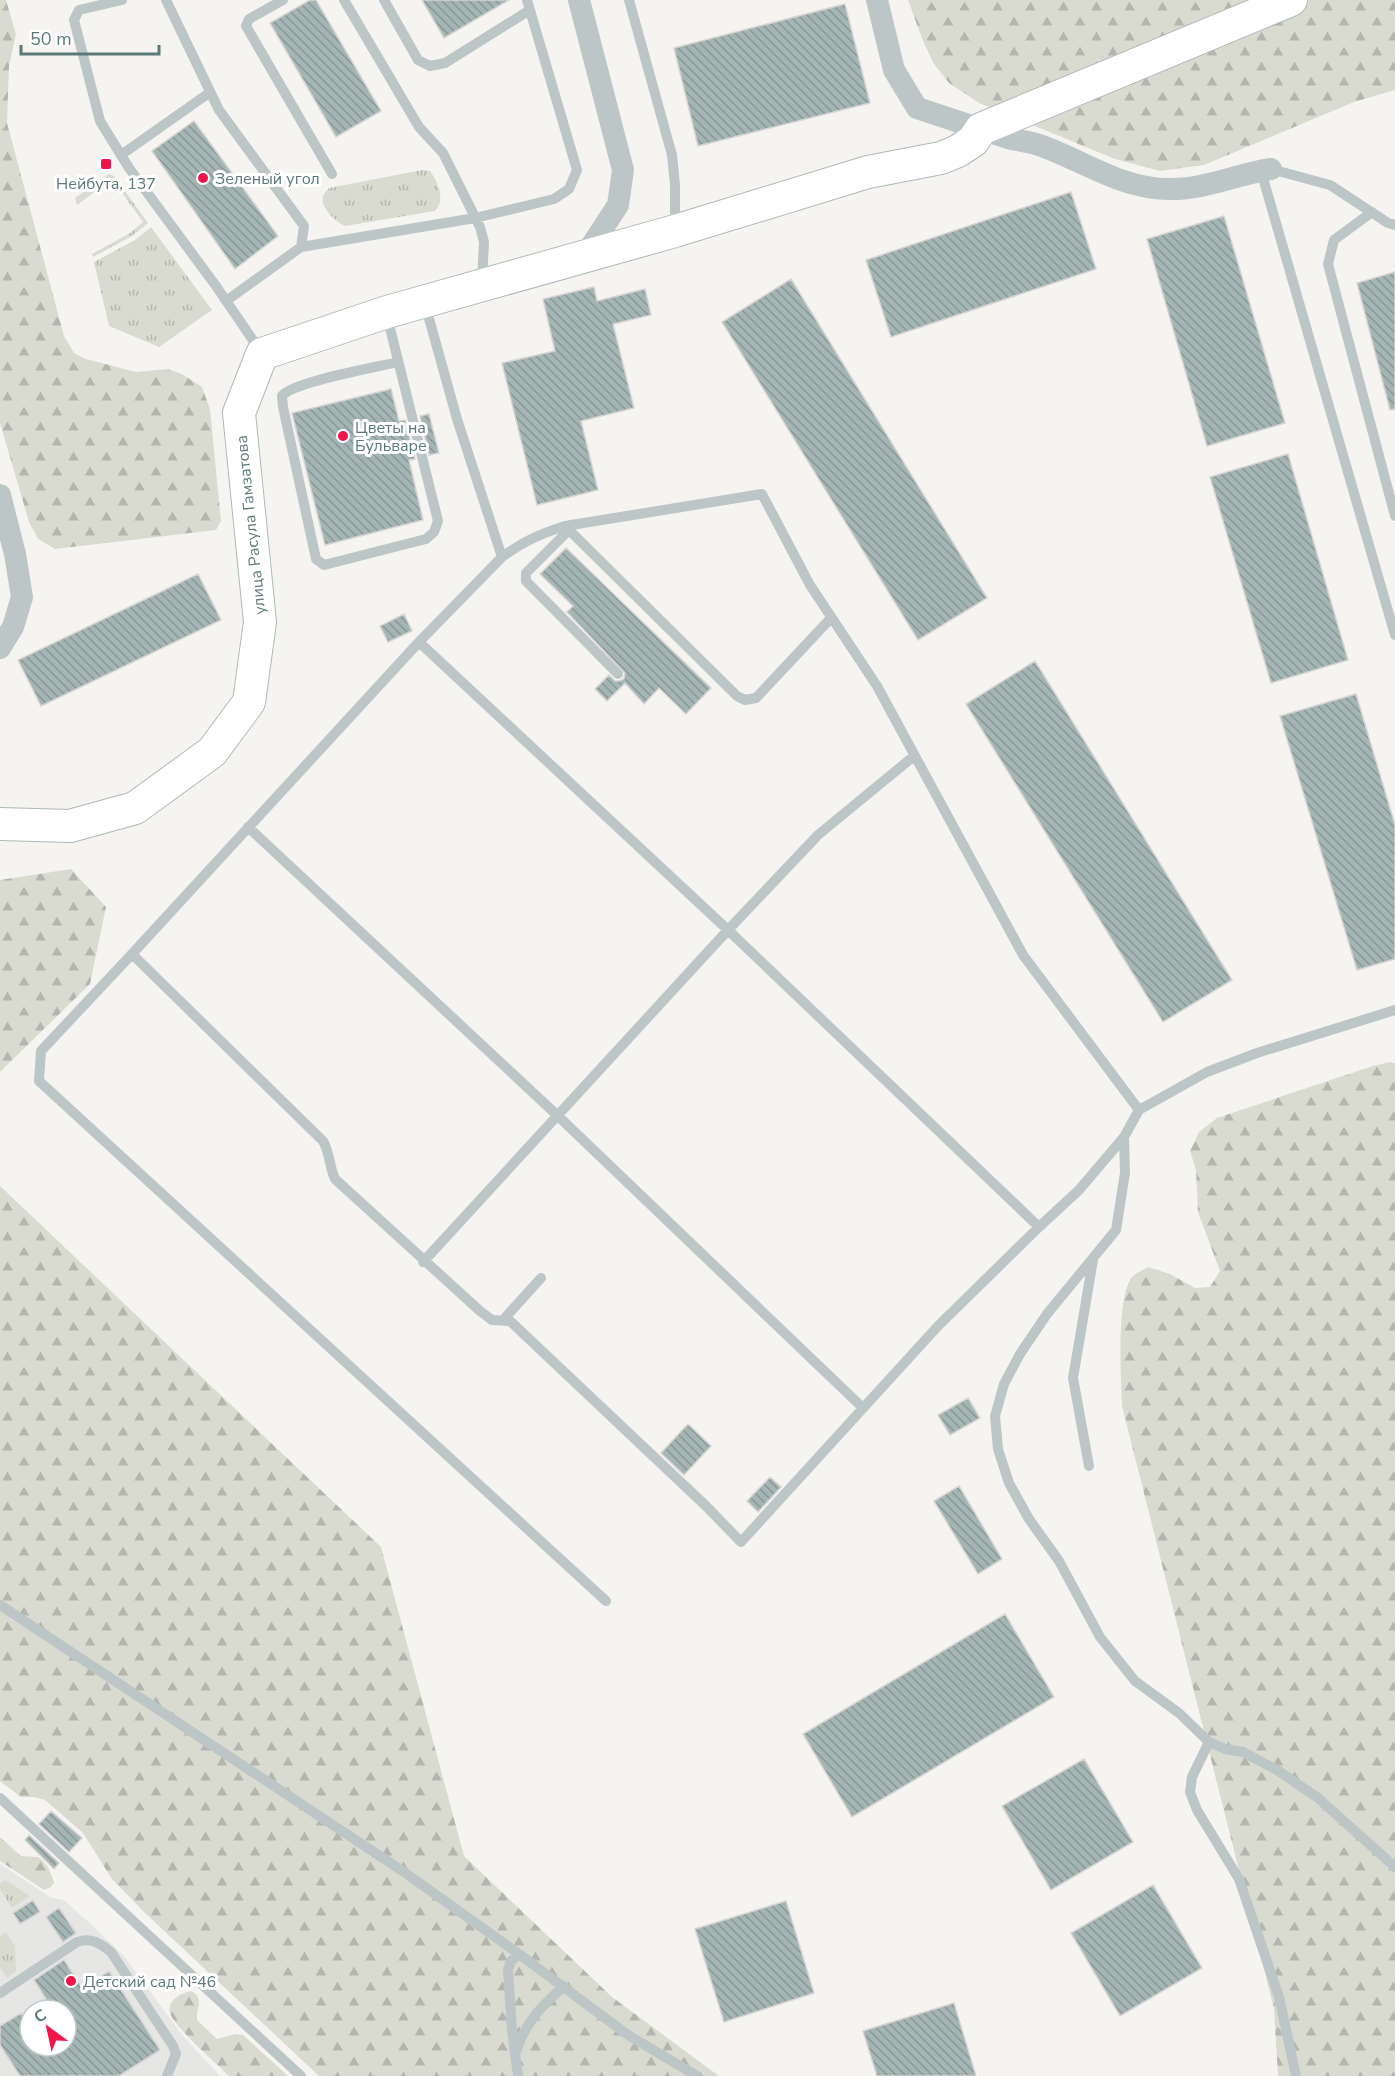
<svg xmlns="http://www.w3.org/2000/svg" width="1395" height="2076" viewBox="0 0 1395 2076" font-family="'Nunito Sans',sans-serif">
  <style>
    .built { fill: #e6e6e5; fill-rule: evenodd }
    .grass { fill: url(#grass-tufts) }
    .forest { fill: url(#forest-firs) }
    .building { fill: url(#building-back-hatch); stroke: #d7d5d4; stroke-width: 1.5 }
    .lines { fill: none; stroke-linecap: round; stroke-linejoin: round }
    .secondary-casing { stroke: #adb9b9; stroke-width: 34 }
    .lane { stroke: #bdc6c6; stroke-width: 10 }
    .street { stroke: #bdc6c6; stroke-width: 22 }
    .secondary { stroke: #fff; stroke-width: 32 }
    .poi-dot { fill: #f0164c; stroke: #fff; stroke-width: 2 }
    .labels { text-anchor: middle; stroke-width: 6; stroke-linejoin: round; paint-order: stroke }
    .poi-label { font-size: 16px; fill: #5a7978; stroke: #fff; text-anchor: start }
    .street-label { font-size: 16px; fill: #5a7978; stroke: #fff }
  </style>
  <defs>
    <pattern id="grass-tufts" width="24" height="20" patternUnits="userSpaceOnUse" patternTransform="scale(1.5)"><rect width="24" height="20" fill="#dadbd0"/><path d="M3 7l-1-3M5 7V3M7 7l1-3M15 17l-1-3M17 17v-4M19 17l1-3" fill="none" stroke="#b4b6ae"/></pattern>
    <pattern id="forest-firs" width="22" height="20" patternUnits="userSpaceOnUse" patternTransform="scale(1.5)"><rect width="22" height="20" fill="#dadbd0"/><path d="M5 1l3.5 6h-7zM16 11l3.5 6h-7z" fill="#b4b6ae"/></pattern>
    <pattern id="building-back-hatch" width="6" height="6" patternUnits="userSpaceOnUse" patternTransform="scale(1.5)"><rect width="6" height="6" fill="#a4b5b4"/><path d="M-1 5l2 2M0 0l6 6M5-1l2 2" fill="none" stroke="#899897"/></pattern>
  </defs>
  <rect width="100%" height="100%" fill="#f6f4f1"/>
  <path class="built" d="M 0,1864 L 52,1898 L 64,1900 L 95,1928 L 124,1956 L 183,2036 L 220,2076 L 0,2076 ZM 30,2010 L 66,2010 L 66,2046 L 30,2046 Z"/>
  <path class="grass" d="M 422,170 L 430,171 C 438,182 446,200 435,211 L 345,226 C 336,223 319,206 323,196 C 324,193 327,191 329,188 Z
    M 109,174 L 114,176 L 148,223 L 132,236 L 93,257 L 92,254 L 130,233 L 143,222 L 112,179 L 77,205 L 75,198 Z
    M 151,227 L 212,310 L 159,347 L 109,326 L 94,262 L 135,240 Z
    M 5,1880 L 30,1896 L 12,1908 L 0,1890 L 0,1884 Z
    M 6,1932 L 15,1946 L 16,1971 L 7,1978 L 0,1967 L 0,1936 Z"/>
  <path class="forest" d="M 0,0 L 6,0 L 16,34 L 9,66 L 7,123 L 64,336 L 74,353 L 86,359 L 136,372 L 167,369 L 182,374 L 202,387 L 210,409 L 221,521 L 216,530 L 55,549 L 38,539 L 29,522 L 0,423 Z
    M 908,0 L 1395,0 L 1395,90 L 1354,102 L 1204,165 L 1160,171 L 1115,159 L 979,103 L 949,83 L 934,64 L 923,41 Z
    M 71,869 L 106,907 L 90,984 L 0,1072 L 0,880 Z
    M 1390,1062 L 1395,1063 L 1395,2076 L 1278,2076 L 1274,2009 L 1122,1406 C 1121,1379 1116,1296 1132,1277 C 1136,1273 1143,1270 1148,1267 L 1170,1274 L 1195,1288 L 1210,1287 L 1220,1271 L 1198,1212 L 1196,1170 L 1190,1151 L 1199,1132 L 1217,1118 L 1373,1066 Z
    M 0,1186 L 381,1547 L 464,1856 L 612,1997 L 719,2076 L 319,2076 L 145,1913 L 112,1879 L 83,1833 L 45,1800 L 34,1797 L 21,1797 L 0,1781 Z
    M 0,1837 L 21,1856 L 38,1857 L 42,1860 L 48,1867 L 54,1882 L 51,1887 L 44,1890 L 0,1861 Z
    M 191,1991 C 205,1998 196,2008 197,2020 L 217,2039 L 235,2034 L 243,2035 L 288,2076 L 229,2076 C 217,2064 174,2027 170,2013 C 167,2000 181,1993 191,1991 Z"/>
  <path class="building" d="M 310,0 L 316,0 L 381,111 L 336,137 L 270,23 Z
    M 422,0 L 509,0 L 444,38 Z
    M 845,4 L 870,103 L 698,146 L 674,48 Z
    M 194,121 L 278,236 L 235,269 L 152,151 Z
    M 1071,192 L 1096,269 L 891,337 L 866,260 Z
    M 1224,216 L 1285,423 L 1207,446 L 1147,239 Z
    M 1395,272 L 1395,409 L 1390,410 L 1357,283 Z
    M 791,279 L 987,598 L 918,640 L 722,322 Z
    M 594,287 L 597,301 L 645,289 L 651,315 L 613,324 L 634,408 L 581,421 L 598,490 L 537,505 L 502,363 L 555,351 L 543,299 Z
    M 391,389 L 399,421 L 405,420 L 415,459 L 409,460 L 423,520 L 325,545 L 292,413 Z
    M 429,414 L 439,453 L 429,455 L 420,416 Z
    M 1288,454 L 1348,660 L 1271,683 L 1210,477 Z
    M 566,548 L 711,688 L 686,714 L 659,688 L 644,704 L 625,683 L 607,701 L 595,689 L 609,675 L 615,681 L 619,681 L 624,679 L 625,673 L 567,612 L 573,606 L 540,574 Z
    M 198,574 L 221,620 L 41,706 L 18,660 Z
    M 404,614 L 412,631 L 388,642 L 380,626 Z
    M 1035,661 L 1232,980 L 1163,1022 L 966,704 Z
    M 1356,694 L 1395,825 L 1395,959 L 1357,970 L 1280,716 Z
    M 968,1398 L 980,1418 L 950,1435 L 938,1415 Z
    M 688,1424 L 711,1446 L 684,1475 L 661,1453 Z
    M 770,1477 L 781,1487 L 758,1512 L 747,1501 Z
    M 959,1486 L 1002,1559 L 978,1574 L 934,1501 Z
    M 1005,1614 L 1054,1697 L 852,1817 L 803,1734 Z
    M 1084,1759 L 1133,1842 L 1051,1890 L 1002,1806 Z
    M 51,1811 L 82,1838 L 69,1852 L 39,1824 Z
    M 29,1835 L 59,1863 L 54,1869 L 25,1840 Z
    M 1153,1885 L 1202,1968 L 1120,2016 L 1071,1933 Z
    M 33,1900 L 40,1912 L 20,1924 L 13,1913 Z
    M 786,1901 L 814,1993 L 724,2022 L 695,1929 Z
    M 59,1908 L 76,1933 L 63,1942 L 46,1917 Z
    M 64,1960 L 83,1989 L 109,1971 L 160,2050 L 119,2076 L 20,2076 L 0,2045 L 0,2026 L 21,2013 L 30,2026 L 30,2046 L 66,2046 L 66,2010 L 53,2010 L 34,1980 Z
    M 954,2003 L 976,2076 L 877,2076 L 863,2031 Z"/>
  <g class="lines">
    <defs>
      <path id="secondary" d="M 0,824 L 70,826 L 135,808 L 212,752 L 249,702 L 260,622 L 239,413 L 262,354 L 387,312 L 675,231 L 868,172 L 941,158 L 958,151 L 973,141 L 981,129 L 1291,0"/>
    </defs>
    <use href="#secondary" class="secondary-casing"/>
    <path class="lane" d="M 122,0 L 79,10 L 74,20 L 100,121 L 129,168 L 216,286 L 261,352
      M 166,0 L 219,110 L 304,226 L 301,247 L 226,301
      M 283,0 L 249,19 L 246,26 L 332,174
      M 344,0 L 419,127 L 443,153 L 480,227 L 484,242 L 482,282
      M 384,0 L 418,60 L 430,66 L 445,63 L 530,10
      M 629,0 L 672,155 L 675,185 L 675,228
      M 121,155 L 209,93
      M 1271,169 L 1330,185 L 1388,223 L 1395,225
      M 1261,171 L 1395,635
      M 1372,212 L 1334,240 L 1328,264 L 1395,516
      M 301,247 L 475,218 L 554,199 L 569,189 L 577,170 L 527,0
      M 425,304 L 457,419 L 502,557 L 419,642 L 132,954 L 323,1141 C 330,1153 329,1166 335,1179 L 480,1311 L 492,1320 L 510,1321 L 706,1506 L 741,1542 L 938,1326 L 1039,1227 L 1079,1190 L 1124,1137 L 1139,1110 L 1207,1072 L 1257,1053 L 1395,1010
      M 387,316 L 438,521 L 434,532 L 426,539 L 324,565 L 316,559 L 283,407 L 282,396 C 292,382 377,367 398,362
      M 565,526 L 737,696 L 745,700 L 756,698 L 831,618
      M 569,530 L 526,573 L 526,581 L 618,674
      M 502,557 C 524,541 540,534 565,526 L 762,494 L 810,585 L 877,686 L 1023,955 L 1139,1110
      M 419,642 L 728,930 L 1039,1227
      M 248,827 L 558,1116 L 863,1408
      M 132,954 L 41,1051 L 39,1081 L 606,1601
      M 1124,1137 L 1125,1173 L 1116,1230 L 1047,1314 L 1020,1354 L 1004,1384 L 995,1416 L 998,1449 L 1009,1483 L 1029,1519 L 1059,1561 L 1100,1637 L 1135,1681 L 1179,1713 L 1209,1742 L 1192,1777 L 1190,1792 L 1197,1810 L 1239,1879 L 1279,1997 L 1296,2076
      M 423,1262 L 728,930 L 818,835 L 914,756
      M 503,1320 L 541,1278
      M 1089,1466 L 1073,1378 L 1093,1260
      M 0,1605 L 404,1872 L 519,1954
      M 1209,1742 L 1225,1749 L 1243,1752 L 1277,1770 L 1318,1798 L 1395,1867
      M 0,1798 L 301,2076
      M 0,1993 L 77,1942 C 91,1937 100,1943 111,1952 L 173,2046 L 176,2054 L 167,2076
      M 516,2052 C 526,2021 540,2008 564,1986
      M 518,2076 L 512,2030 L 508,1970 L 511,1961 L 519,1954 L 628,2035 L 697,2076"/>
    <path class="street" d="M 579,0 L 623,170 L 618,205 L 584,257
      M 877,0 L 894,70 L 917,108 C 947,118 977,128 1008,138 C 1018,141 1029,141 1039,145 C 1085,161 1122,190 1172,189 C 1206,189 1238,174 1271,169
      M 0,495 L 15,554 L 22,597 L 13,627 L 0,648"/>
    <use href="#secondary" class="secondary"/>
  </g>
  <g class="poi-dot">
    <rect x="100" y="158" width="12" height="12" rx="3"/>
    <circle cx="203" cy="178" r="6"/>
    <circle cx="343" cy="436" r="6"/>
    <circle cx="71" cy="1981" r="6"/>
  </g>
  <g class="labels">
    <g class="poi-label">
      <text x="215" y="184">Зеленый угол</text>
      <text x="106" y="189" text-anchor="middle">Нейбута, 137</text>
      <text x="355" y="433">Цветы на<tspan x="355" dy="18">Бульваре</tspan></text>
      <text x="83" y="1987">Детский сад №46</text>
    </g>
    <g class="street-label">
      <text transform="translate(250 525) rotate(-96)" y="6">улица Расула Гамзатова</text>
    </g>
  </g>
  <g transform="translate(48 2028) rotate(327)"><circle r="28" fill="#ffffff" stroke="#bdc9c9" stroke-width="1.5"/>
  <path d="M0-4.5L10 22L0 15L-10 22Z" fill="#f0164c"/>
  <text y="-9" font-size="16" font-weight="bold" text-anchor="middle" fill="#5a7978">С</text>
  </g>
  <path d="M21 45v9h138v-9" fill="none" stroke="#5a7978" stroke-width="3"/>
  <text x="30" y="45" font-size="18" fill="#5a7978" stroke="#ffffff" stroke-width="4.5" paint-order="stroke">50 m</text>
</svg>
